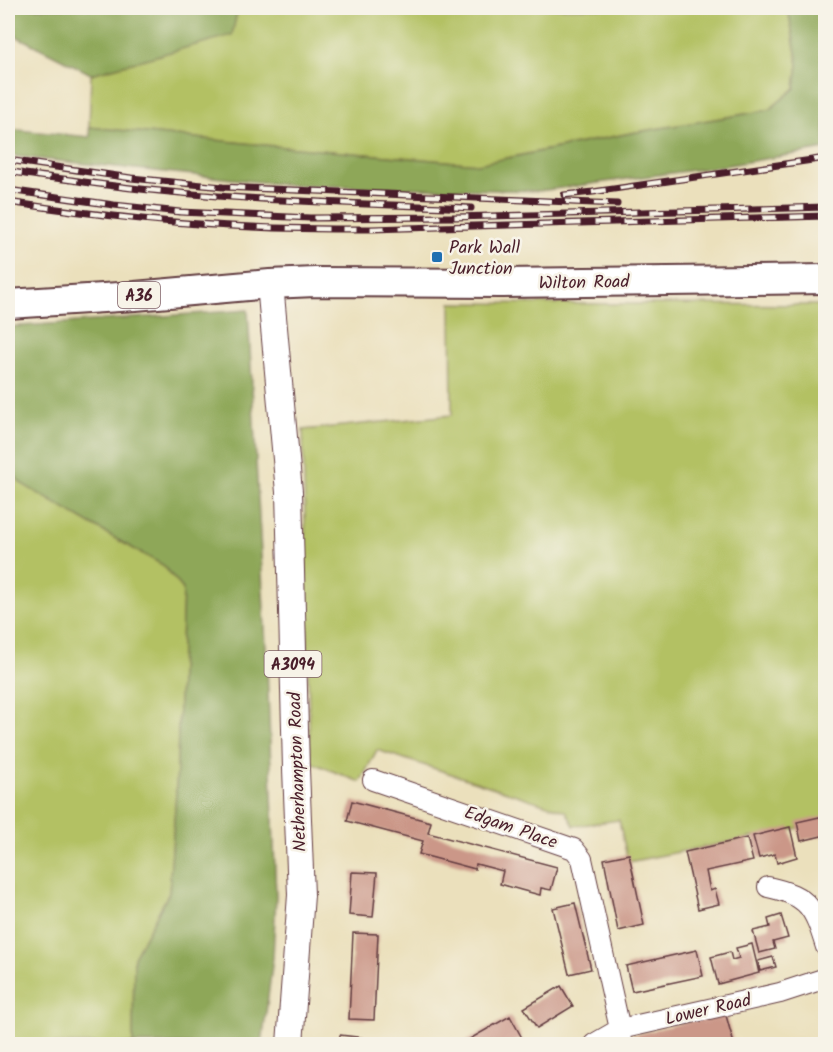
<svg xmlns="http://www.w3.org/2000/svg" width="833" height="1052" viewBox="0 0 833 1052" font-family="Kalam,sans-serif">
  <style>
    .green { fill: #b3c163; stroke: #7e7047; stroke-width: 1.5 }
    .forest { fill: #8ea759; stroke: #6c6342; stroke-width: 1.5 }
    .building { fill: #cb9788 }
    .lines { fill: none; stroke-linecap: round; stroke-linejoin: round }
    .minor-casing { stroke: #623c41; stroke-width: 22 }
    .major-casing { stroke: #623c41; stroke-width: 28 }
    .highway-casing { stroke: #623c41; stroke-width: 32 }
    .minor { stroke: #fff; stroke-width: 20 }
    .major { stroke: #fff; stroke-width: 26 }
    .highway { stroke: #fff; stroke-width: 28 }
    .rail-casing { stroke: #4a1f2b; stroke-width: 7 }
    .rail { stroke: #f7f3e8; stroke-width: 4.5; stroke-dasharray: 14; stroke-linecap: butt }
    .poi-dot { fill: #1f6fb2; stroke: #f7f3e8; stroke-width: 2 }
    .labels { text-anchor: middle; stroke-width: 5; stroke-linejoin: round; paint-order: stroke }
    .shield { fill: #f7f3e8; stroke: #7e5f64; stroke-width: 1.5 }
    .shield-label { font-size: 16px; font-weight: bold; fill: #4a1f2b }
    .poi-label { font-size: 18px; fill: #4a1f2b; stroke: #f7f3e8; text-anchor: start }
    .street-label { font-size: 18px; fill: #4a1f2b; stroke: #f7f3e8 }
  </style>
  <rect width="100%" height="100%" fill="#f7f3e8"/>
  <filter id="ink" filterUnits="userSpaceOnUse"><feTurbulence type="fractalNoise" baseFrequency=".0167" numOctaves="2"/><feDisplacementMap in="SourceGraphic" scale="12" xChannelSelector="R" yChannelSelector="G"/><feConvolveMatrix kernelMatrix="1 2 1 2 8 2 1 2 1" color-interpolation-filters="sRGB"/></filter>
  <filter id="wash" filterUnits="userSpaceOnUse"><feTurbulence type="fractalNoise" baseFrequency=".008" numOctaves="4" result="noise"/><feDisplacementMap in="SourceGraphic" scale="24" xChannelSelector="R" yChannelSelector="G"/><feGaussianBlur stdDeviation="1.35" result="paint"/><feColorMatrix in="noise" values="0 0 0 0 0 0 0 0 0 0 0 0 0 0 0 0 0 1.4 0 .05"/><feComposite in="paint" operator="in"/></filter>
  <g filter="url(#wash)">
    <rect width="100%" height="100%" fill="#ebe0bc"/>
    <path class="green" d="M 238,8 L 788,8 L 798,64 L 795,88 L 769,110 L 631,133 L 478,164 L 274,146 L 89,127 L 91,74 L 231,35 Z
      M 451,303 L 825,305 L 825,823 L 628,862 L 619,820 L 574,826 L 566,811 L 377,750 L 360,782 L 310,762 L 303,430 L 452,415 Z
      M 8,475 L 14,475 L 23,484 L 118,540 L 163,565 L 183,589 L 176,793 L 169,893 L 134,957 L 133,1044 L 8,1044 Z"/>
    <path class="forest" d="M 8,8 L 238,8 L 232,35 L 91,74 L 8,32 Z
      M 788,8 L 825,8 L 825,149 L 723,166 L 539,191 L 289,185 L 20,157 L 8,154 L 8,129 L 90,137 L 89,127 L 274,146 L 478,164 L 631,133 L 769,110 L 795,88 L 798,64 Z
      M 248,310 L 267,666 L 276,896 L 273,958 L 262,1044 L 133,1044 L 134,957 L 169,893 L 176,793 L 183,589 L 163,565 L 118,540 L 22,484 L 14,475 L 8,475 L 8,327 Z"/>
    <g id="blocks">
      <path class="building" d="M 352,801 L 431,822 L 428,833 L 557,867 L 551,890 L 541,888 L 540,895 L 521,890 L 500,884 L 503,871 L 476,864 L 475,869 L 419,854 L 423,841 L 347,821 Z
        M 824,816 L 826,835 L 801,841 L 797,822 Z
        M 790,827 L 797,857 L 777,863 L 775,854 L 759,858 L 753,836 Z
        M 747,838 L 753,861 L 706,871 L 710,891 L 715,889 L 719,904 L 698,909 L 685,852 Z
        M 629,854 L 644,925 L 618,931 L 604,859 Z
        M 352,872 L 377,873 L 373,917 L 349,915 Z
        M 575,903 L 591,969 L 569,974 L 553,908 Z
        M 781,915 L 788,938 L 773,942 L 775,949 L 759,953 L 753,931 L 770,927 L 768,919 Z
        M 353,933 L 378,934 L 374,1020 L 349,1019 Z
        M 752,944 L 759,973 L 718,984 L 711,957 L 730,952 L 732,960 L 739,958 L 736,948 Z
        M 697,950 L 703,976 L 632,991 L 626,966 Z
        M 773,957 L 776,967 L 760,971 L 758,961 Z
        M 561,986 L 573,1006 L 537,1028 L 524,1008 Z
        M 725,1012 L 734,1044 L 707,1044 L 706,1041 L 696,1043 L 697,1044 L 624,1044 L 623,1038 Z
        M 510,1016 L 522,1038 L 511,1044 L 461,1044 Z
        M 340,1035 L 365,1038 L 364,1044 L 339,1044 Z"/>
    </g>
  </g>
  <g filter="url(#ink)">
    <use href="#blocks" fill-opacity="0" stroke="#623c41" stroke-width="1.5"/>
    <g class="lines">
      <defs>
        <path id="minor" d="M 373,780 L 574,849 L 582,859 L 620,1029 L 621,1044
          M 768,887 C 810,896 814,909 826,947
          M 594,1044 L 620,1029 L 780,993 L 826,978"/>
        <path id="major" d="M 270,284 L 289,492 L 296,769 L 301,895 L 290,1044"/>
        <path id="highway" d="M 8,304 L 135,296 L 270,284 L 315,282 L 503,283 L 826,279"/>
      </defs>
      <use href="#minor" class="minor-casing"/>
      <use href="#major" class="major-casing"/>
      <use href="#highway" class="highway-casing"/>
      <use href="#minor" class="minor"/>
      <use href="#major" class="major"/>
      <use href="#highway" class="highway"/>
      <defs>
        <path id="rail" d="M 8,160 L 131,178 L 223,187 L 617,204
          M 8,171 C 33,176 59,178 84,182 C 212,200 341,203 471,208
          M 8,190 L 114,205 L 180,212 L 310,218 L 455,217 L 826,207
          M 564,195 L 593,192 L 826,158
          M 8,202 C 88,214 171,224 252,227 C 292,229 331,229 371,229 L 826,216"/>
      </defs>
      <use href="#rail" class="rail-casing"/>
      <use href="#rail" class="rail"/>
    </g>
  </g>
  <rect class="poi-dot" x="431" y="251" width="12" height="12" rx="3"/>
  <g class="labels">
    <g class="shield">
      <rect x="118" y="282" width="42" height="26" rx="4.5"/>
      <rect x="264.5" y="651" width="57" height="26" rx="4.5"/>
    </g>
    <g class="shield-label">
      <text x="139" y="301">A36</text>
      <text x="293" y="670">A3094</text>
    </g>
    <g class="poi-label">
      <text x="449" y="253">Park Wall<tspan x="449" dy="21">Junction</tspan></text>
    </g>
    <g class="street-label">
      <text transform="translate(584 282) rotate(-1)" y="6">Wilton Road</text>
      <text transform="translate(297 772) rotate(-92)" y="6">Netherhampton Road</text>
      <text transform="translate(511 827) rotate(19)" y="6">Edgam Place</text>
      <text transform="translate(708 1009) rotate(-13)" y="6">Lower Road</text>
    </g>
  </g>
  <rect width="833" height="1052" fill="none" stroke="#f7f3e8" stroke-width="30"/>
</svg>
